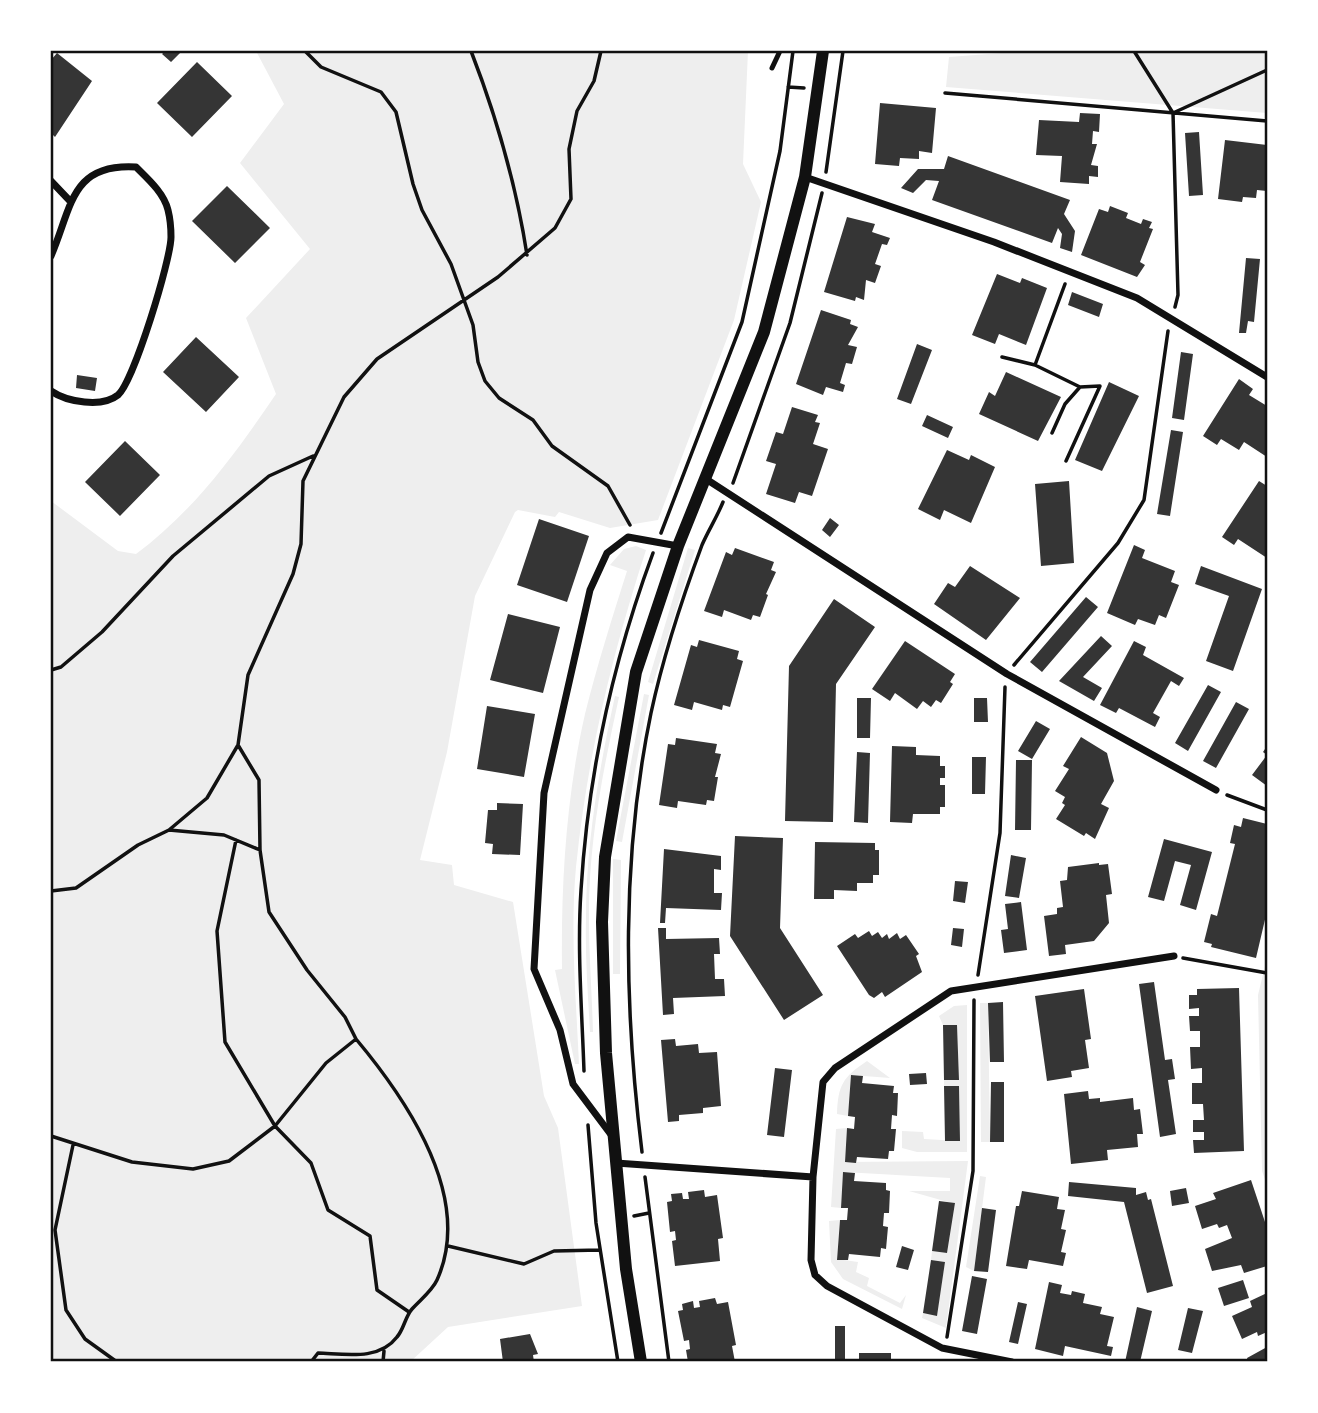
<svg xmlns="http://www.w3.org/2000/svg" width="1318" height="1413" viewBox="0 0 1318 1413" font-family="Lato,sans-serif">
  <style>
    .green { fill: #eee }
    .building { fill: #353535 }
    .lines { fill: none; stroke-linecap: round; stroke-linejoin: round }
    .path { stroke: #111; stroke-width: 3.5 }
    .service { stroke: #111; stroke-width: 5 }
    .minor { stroke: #111; stroke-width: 7 }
    .tertiary { stroke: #111; stroke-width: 12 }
    .neatline { fill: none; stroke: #111; stroke-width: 2.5 }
  </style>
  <rect width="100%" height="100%" fill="#fff"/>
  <path class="green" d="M 256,51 L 748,51 L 743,164 L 761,202 L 734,320 L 658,520 L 610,528 L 559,512 L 555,517 L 518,510 L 515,512 L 475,596 L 447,752 L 420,860 L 452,865 L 454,885 L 513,902 L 544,1096 L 558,1128 L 582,1306 L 448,1327 L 410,1362 L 51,1362 L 51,501 L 118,551 L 136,554 C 195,510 235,454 276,394 L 246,318 L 310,249 L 240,163 L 284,104 Z
    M 1029,51 L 1267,51 L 1267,113 L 946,87 L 949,57 Z
    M 636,546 L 646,550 C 612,654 587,758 576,867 C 570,932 576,999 579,1064 L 575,1064 L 555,970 L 562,969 C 561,884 566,797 585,714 C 597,666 612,618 627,571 L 610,565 L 624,549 Z
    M 688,548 L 695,550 L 653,684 L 648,682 Z
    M 644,694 L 649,695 L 622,842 L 616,841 Z
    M 615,696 L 619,697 C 603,770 588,845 589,920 C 589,957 592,995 593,1032 L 590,1032 C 588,995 585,957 586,919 C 586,844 599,769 615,696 Z
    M 613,859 L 621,860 L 620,974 L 613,974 Z
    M 1267,958 L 1267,1185 L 1262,1171 L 1258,995 Z
    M 980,1003 L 988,1003 L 990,1142 L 981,1142 Z
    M 967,1005 L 967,1152 L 917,1152 L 902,1148 L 902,1131 L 923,1132 L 924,1139 L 960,1141 L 959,1086 L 944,1086 L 944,1080 L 959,1080 L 957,1025 L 943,1025 L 939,1016 L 954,1006 Z
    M 867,1061 L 890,1078 L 851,1075 L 848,1116 L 837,1114 C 838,1085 843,1077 867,1061 Z
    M 847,1128 L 845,1162 L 968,1161 L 946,1328 L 922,1318 L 923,1313 L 937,1315 L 945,1262 L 931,1260 L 932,1251 L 947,1253 L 955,1204 L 909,1191 L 950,1191 L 950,1178 L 843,1172 L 841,1208 L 831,1207 L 836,1129 Z
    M 980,1176 L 986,1177 L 974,1271 L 966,1267 Z
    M 840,1220 L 837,1259 L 858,1262 L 856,1272 L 869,1278 L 867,1286 L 900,1303 L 906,1295 L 902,1309 L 843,1279 L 831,1262 L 829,1221 Z"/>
  <path class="building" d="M 165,51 L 182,51 L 171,62 L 162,54 Z
    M 57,53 L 92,81 L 55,137 L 51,133 L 51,60 Z
    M 197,62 L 232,96 L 192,137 L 157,103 Z
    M 880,103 L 936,108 L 932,153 L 919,151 L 919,159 L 900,158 L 899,166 L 875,164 Z
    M 1080,113 L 1100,114 L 1099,132 L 1093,131 L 1092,144 L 1097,144 L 1091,165 L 1098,166 L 1098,177 L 1089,176 L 1089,184 L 1060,182 L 1062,156 L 1036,155 L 1039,120 L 1079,122 Z
    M 1199,132 L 1203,195 L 1189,196 L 1185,133 Z
    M 1225,140 L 1267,145 L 1267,191 L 1257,190 L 1256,198 L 1243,197 L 1242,202 L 1218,199 Z
    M 948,156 L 1070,200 L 1064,214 L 1075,231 L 1072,252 L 1060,248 L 1062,234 L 1058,228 L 1052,243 L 932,200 L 939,181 L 926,180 L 913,193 L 901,188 L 918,169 L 944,169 Z
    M 227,186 L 270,228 L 235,263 L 192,221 Z
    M 1110,206 L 1128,213 L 1126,218 L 1141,224 L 1143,219 L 1152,222 L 1149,228 L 1153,229 L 1140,262 L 1145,265 L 1137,277 L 1081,255 L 1099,209 L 1108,212 Z
    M 847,217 L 875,224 L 872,232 L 890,238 L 887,245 L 882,244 L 875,264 L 881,266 L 875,283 L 866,280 L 864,300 L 856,297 L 855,301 L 824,292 Z
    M 1246,258 L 1260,259 L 1254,322 L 1248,321 L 1246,333 L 1239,333 Z
    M 997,274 L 1020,283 L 1022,278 L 1047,288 L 1026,345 L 999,334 L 995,344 L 972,335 Z
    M 1072,292 L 1103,304 L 1099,317 L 1068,305 Z
    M 821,310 L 851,320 L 850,324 L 858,327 L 848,345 L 857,347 L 852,364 L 846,363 L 840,383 L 845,385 L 843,392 L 826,387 L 823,395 L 796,384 Z
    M 196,337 L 239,377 L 206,412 L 163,372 Z
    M 917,344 L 932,350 L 911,404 L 897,399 Z
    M 1181,352 L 1193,354 L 1184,420 L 1172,418 Z
    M 1006,372 L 1061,397 L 1038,441 L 979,414 L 989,392 L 995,396 Z
    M 77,375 L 97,378 L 95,391 L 76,388 Z
    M 1239,379 L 1253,389 L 1249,395 L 1267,406 L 1267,457 L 1244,442 L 1239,450 L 1221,439 L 1217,445 L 1203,436 Z
    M 1109,382 L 1139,396 L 1102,471 L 1075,460 Z
    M 792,407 L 818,415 L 815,422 L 820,423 L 813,444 L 828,449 L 812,496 L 799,492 L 795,503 L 766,494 L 776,464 L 766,461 L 776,432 L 783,434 Z
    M 927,415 L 953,427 L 948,438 L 922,426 Z
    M 1171,430 L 1183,432 L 1170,516 L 1157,514 Z
    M 125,441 L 160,475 L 120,516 L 85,482 Z
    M 947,450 L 969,460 L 971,455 L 995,467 L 971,523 L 944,510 L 940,520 L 918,509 Z
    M 1069,481 L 1074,563 L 1041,566 L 1035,484 Z
    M 1259,481 L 1267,486 L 1267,558 L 1238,539 L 1234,545 L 1222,537 Z
    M 830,518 L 839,525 L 830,537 L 822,530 Z
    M 539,519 L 589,536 L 567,602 L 517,585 Z
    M 1134,545 L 1145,550 L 1142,558 L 1175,571 L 1171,582 L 1179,585 L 1166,618 L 1159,615 L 1155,625 L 1138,619 L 1135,625 L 1107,613 Z
    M 735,548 L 774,562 L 771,570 L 776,572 L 766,594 L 768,595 L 760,617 L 753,615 L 751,620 L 724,610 L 722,617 L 704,611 L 726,552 L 732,555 Z
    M 970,566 L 1020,598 L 986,640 L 934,604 L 948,583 L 955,587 Z
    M 1201,566 L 1262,589 L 1233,671 L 1206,661 L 1229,596 L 1195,584 Z
    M 1086,597 L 1098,607 L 1042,672 L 1030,662 Z
    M 834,599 L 875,627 L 836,684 L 833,822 L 785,821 L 789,666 Z
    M 508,614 L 560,627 L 543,693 L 490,680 Z
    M 1101,636 L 1112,646 L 1083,677 L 1102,688 L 1094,701 L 1059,681 Z
    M 699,640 L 739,651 L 737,659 L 743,661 L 730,707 L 723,705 L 722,710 L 694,702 L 692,710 L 674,705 L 691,645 L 697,647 Z
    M 905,641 L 955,674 L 950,682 L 953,684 L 941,703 L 936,700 L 931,707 L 923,701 L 917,709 L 895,693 L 890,701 L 872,689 Z
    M 1134,641 L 1146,647 L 1143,655 L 1184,678 L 1179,686 L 1171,681 L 1153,713 L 1160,717 L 1155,727 L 1119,708 L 1116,713 L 1100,705 Z
    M 1208,685 L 1221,692 L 1188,751 L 1175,743 Z
    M 857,698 L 871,698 L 870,738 L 857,738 Z
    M 974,698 L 987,698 L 988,722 L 974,722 Z
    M 1236,702 L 1249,709 L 1216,768 L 1203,761 Z
    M 487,706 L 535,714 L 524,777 L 477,769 Z
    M 1036,721 L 1050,729 L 1032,759 L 1018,751 Z
    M 1081,737 L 1107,753 L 1114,781 L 1101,804 L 1109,808 L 1095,839 L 1086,833 L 1084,836 L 1056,819 L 1065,805 L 1062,803 L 1065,797 L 1055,791 L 1069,769 L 1063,766 Z
    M 676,738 L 717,744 L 715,753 L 721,754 L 715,777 L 718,777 L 714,801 L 707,800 L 706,805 L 678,801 L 677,808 L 659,805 L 668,744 L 675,745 Z
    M 892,746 L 916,747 L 916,755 L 940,756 L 940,766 L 945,766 L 945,778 L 940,778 L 940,785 L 945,785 L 945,807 L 940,807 L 940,814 L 913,814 L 912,823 L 890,822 Z
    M 1267,746 L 1267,786 L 1252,775 L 1267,755 L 1263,752 Z
    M 857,752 L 870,753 L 868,823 L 854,822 Z
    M 972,757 L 986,757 L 985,794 L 972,794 Z
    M 1016,760 L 1032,760 L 1031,830 L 1015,830 Z
    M 497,803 L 523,804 L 520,855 L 492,854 L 493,844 L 485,843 L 488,810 L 497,810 Z
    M 1243,818 L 1267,824 L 1267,911 L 1256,958 L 1211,947 L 1212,944 L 1204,942 L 1211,914 L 1217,916 L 1235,844 L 1230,843 L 1234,825 L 1241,827 Z
    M 735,836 L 783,838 L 780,928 L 823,995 L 784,1020 L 730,936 Z
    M 1164,839 L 1212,852 L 1196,910 L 1180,905 L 1191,865 L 1175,861 L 1164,901 L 1148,897 Z
    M 815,842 L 875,843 L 875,850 L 879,850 L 879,875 L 873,875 L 873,883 L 857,883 L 857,891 L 834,890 L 834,899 L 814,899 Z
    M 664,849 L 721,856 L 721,870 L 714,869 L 714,893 L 722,893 L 721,910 L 666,908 L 665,923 L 660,923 Z
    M 1011,855 L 1026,858 L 1019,898 L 1005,896 Z
    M 1099,863 L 1099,865 L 1108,864 L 1112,894 L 1106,895 L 1109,923 L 1094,941 L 1065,945 L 1066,954 L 1049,956 L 1044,916 L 1057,914 L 1057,908 L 1063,907 L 1060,881 L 1067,880 L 1068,867 Z
    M 955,881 L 968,882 L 965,903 L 953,901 Z
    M 1021,902 L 1027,950 L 1004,953 L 1001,930 L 1008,929 L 1005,904 Z
    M 658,928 L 666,928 L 666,939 L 719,938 L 720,954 L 714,954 L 715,979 L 724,979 L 725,996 L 673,998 L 674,1014 L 663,1015 Z
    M 953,928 L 964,929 L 962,947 L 951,945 Z
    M 869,931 L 872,936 L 878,932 L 882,938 L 887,934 L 889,939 L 897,933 L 900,939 L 906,935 L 919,954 L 916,956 L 922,972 L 885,997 L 882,992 L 874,998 L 869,995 L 837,946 L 855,934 L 858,938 Z
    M 1154,982 L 1165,1060 L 1172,1059 L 1175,1079 L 1168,1080 L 1176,1134 L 1160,1137 L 1139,984 Z
    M 1239,988 L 1244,1151 L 1194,1153 L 1193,1140 L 1204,1140 L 1204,1132 L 1193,1132 L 1193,1120 L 1204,1120 L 1203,1104 L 1192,1104 L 1192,1083 L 1202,1083 L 1202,1068 L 1191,1069 L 1190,1047 L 1200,1047 L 1200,1031 L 1190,1031 L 1189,1016 L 1199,1016 L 1199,1008 L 1189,1009 L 1189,995 L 1197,995 L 1197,989 Z
    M 1084,989 L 1091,1039 L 1085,1040 L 1089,1068 L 1071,1071 L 1072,1077 L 1047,1081 L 1035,996 Z
    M 1003,1002 L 1004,1062 L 990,1062 L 988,1003 Z
    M 943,1025 L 957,1025 L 959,1080 L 944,1080 Z
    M 675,1039 L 676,1046 L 698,1044 L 699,1053 L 717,1052 L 721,1106 L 703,1108 L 703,1113 L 679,1115 L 679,1121 L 668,1122 L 661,1040 Z
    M 775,1068 L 792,1070 L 784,1137 L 767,1135 Z
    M 926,1073 L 927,1084 L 910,1085 L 909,1074 Z
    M 851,1075 L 863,1076 L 862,1083 L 894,1086 L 893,1093 L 898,1093 L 897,1116 L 892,1115 L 891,1129 L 896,1129 L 894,1151 L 889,1151 L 888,1159 L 857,1157 L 856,1163 L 845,1162 L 847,1128 L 854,1129 L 855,1117 L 848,1116 Z
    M 991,1082 L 1004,1082 L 1004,1142 L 990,1142 Z
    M 944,1086 L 959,1086 L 960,1141 L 945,1141 Z
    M 1088,1091 L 1089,1099 L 1100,1098 L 1100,1102 L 1133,1098 L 1134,1110 L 1140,1109 L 1143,1134 L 1137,1134 L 1138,1147 L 1107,1150 L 1108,1160 L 1071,1164 L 1064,1094 Z
    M 843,1172 L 855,1173 L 854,1181 L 886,1183 L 886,1190 L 890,1191 L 889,1213 L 884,1213 L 883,1226 L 888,1227 L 886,1249 L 881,1248 L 880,1257 L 849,1254 L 848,1260 L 837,1260 L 840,1220 L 847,1220 L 848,1208 L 841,1208 Z
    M 1251,1180 L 1267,1228 L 1267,1266 L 1244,1273 L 1241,1265 L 1212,1271 L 1205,1249 L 1232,1238 L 1227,1225 L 1219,1228 L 1217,1224 L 1202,1229 L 1195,1206 L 1216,1199 L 1213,1193 Z
    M 1069,1182 L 1136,1188 L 1136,1195 L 1146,1192 L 1148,1200 L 1151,1199 L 1173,1286 L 1147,1293 L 1124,1202 L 1068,1196 Z
    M 1186,1188 L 1189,1203 L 1172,1206 L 1170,1191 Z
    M 704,1190 L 705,1197 L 717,1195 L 723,1238 L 718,1239 L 720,1261 L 675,1266 L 672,1241 L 676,1240 L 675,1231 L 670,1232 L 667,1202 L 672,1201 L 671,1194 L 682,1193 L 683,1199 L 689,1199 L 688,1192 Z
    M 1022,1191 L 1059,1197 L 1057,1209 L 1065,1210 L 1061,1229 L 1066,1230 L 1061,1252 L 1066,1253 L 1063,1266 L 1029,1260 L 1027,1269 L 1006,1266 L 1016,1206 L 1019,1206 Z
    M 939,1201 L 955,1203 L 947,1253 L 932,1251 Z
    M 982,1208 L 996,1210 L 988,1272 L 974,1271 Z
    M 902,1246 L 914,1250 L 908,1270 L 896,1267 Z
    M 931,1260 L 945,1262 L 937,1316 L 923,1313 Z
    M 972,1276 L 987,1279 L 977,1334 L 962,1331 Z
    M 1243,1280 L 1249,1298 L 1224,1306 L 1218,1288 Z
    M 1049,1282 L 1062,1285 L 1060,1293 L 1071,1295 L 1072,1291 L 1085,1294 L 1083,1303 L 1102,1307 L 1100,1314 L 1114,1317 L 1107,1346 L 1113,1347 L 1111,1356 L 1065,1346 L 1063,1356 L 1035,1349 Z
    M 1267,1293 L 1267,1332 L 1258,1336 L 1257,1332 L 1242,1339 L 1232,1316 L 1252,1307 L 1250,1301 Z
    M 715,1298 L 717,1304 L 728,1302 L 736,1345 L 732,1346 L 735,1362 L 688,1362 L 686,1350 L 690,1349 L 689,1340 L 684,1341 L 678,1311 L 683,1310 L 682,1304 L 693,1301 L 694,1308 L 700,1307 L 699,1301 Z
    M 1018,1302 L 1027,1304 L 1018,1344 L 1009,1342 Z
    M 1137,1307 L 1152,1311 L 1140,1362 L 1125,1362 Z
    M 1188,1308 L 1203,1311 L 1192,1353 L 1178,1350 Z
    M 835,1326 L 845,1326 L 845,1360 L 835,1360 Z
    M 530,1334 L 538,1354 L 533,1355 L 534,1362 L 503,1362 L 500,1339 Z
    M 1267,1347 L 1267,1362 L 1248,1362 L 1247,1358 Z
    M 859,1353 L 891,1353 L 891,1362 L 859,1362 Z"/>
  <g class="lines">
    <path class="path" d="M 305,51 L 321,67 L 381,92 L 396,112 L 413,184 L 422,210 L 451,264 L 473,325 L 478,362 L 485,381 L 499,398 L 533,420 L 552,446 L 608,486 L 630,525
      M 471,51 C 497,118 516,184 527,255
      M 950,51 L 955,51
      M 1134,51 L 1173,113
      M 788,87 L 804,88
      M 945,93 L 1267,121
      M 826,172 L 843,51
      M 1175,307 L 1178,295 L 1173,113 L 1267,70
      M 1002,357 L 1035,365 L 1080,387
      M 1035,365 L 1065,284
      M 1052,433 L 1065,404 L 1080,387 L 1100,386 L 1066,461
      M 733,483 L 790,323 L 822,193
      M 661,533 L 742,322 L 780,151 L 793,51
      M 1014,665 L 1118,543 L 1144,500 L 1168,331
      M 51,670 L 61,667 L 102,632 L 173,556 L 269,476 L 313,456
      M 1227,795 L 1267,810
      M 169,830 L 224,835 L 260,850
      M 236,840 L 217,931 L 225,1042 L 275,1126 L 311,1163 L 328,1210 L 370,1236 L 377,1290 L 409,1312
      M 51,891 L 76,888 L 138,845 L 169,830 L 207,798 L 238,745
      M 1183,958 L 1267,973
      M 978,975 L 1000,833 L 1005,687
      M 584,1071 C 582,1012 577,950 581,890 C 588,774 613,661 653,553
      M 588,1125 L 596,1223 L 618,1362
      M 51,1136 L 132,1162 L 193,1169 L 229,1161 L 275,1126 L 326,1063 L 356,1039 L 345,1017 L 307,970 L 269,912 L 260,850 L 259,780 L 238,745 L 248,675 L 293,574 L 301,544 L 303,481 L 344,397 L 377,359 L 498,277 L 555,228 L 571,199 L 569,149 L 577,111 L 594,81 L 601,51
      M 73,1145 L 55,1230 L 66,1310 L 85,1339 L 117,1362
      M 642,1152 C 624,1006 621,858 651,713 C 663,657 682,599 702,545 C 708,531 717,517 723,502
      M 645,1177 L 669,1362
      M 634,1216 L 649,1213
      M 448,1246 L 524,1264 L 554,1251 L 600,1250
      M 947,1337 L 973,1171 L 974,1000
      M 311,1362 L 318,1353 C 345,1354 379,1361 397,1337 C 404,1329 405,1317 412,1309 C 420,1300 432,1291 437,1280 C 474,1198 407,1100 356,1039
      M 383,1362 L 384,1351"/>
    <path class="service" d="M 772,68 L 780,51"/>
    <path class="minor" d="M 805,177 L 994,242 L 1137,298 L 1267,377
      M 51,181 L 70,201
      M 51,256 C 72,208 70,163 136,167 C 148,179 164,193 168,210 C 170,218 171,229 171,237 C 171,259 134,381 118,395 C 102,408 67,402 51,391
      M 706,479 L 1007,674 L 1216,790
      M 612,1136 L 573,1084 L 560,1030 L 534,969 L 544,793 L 590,590 L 607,553 L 628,537 L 678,546
      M 616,1163 L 813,1177
      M 1012,1362 L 942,1348 L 827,1286 L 815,1275 L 811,1260 L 813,1177 L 823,1082 L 835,1068 L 951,991 L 1174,956"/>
    <path class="tertiary" d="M 641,1362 L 626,1269 L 606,1053 L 602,922 L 605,857 L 636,672 L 678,546 L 764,332 L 805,177 L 823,51"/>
  </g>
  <rect width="1318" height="1413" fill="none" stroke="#ffffff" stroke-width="105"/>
  <rect x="52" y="52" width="1214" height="1308" class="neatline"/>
</svg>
